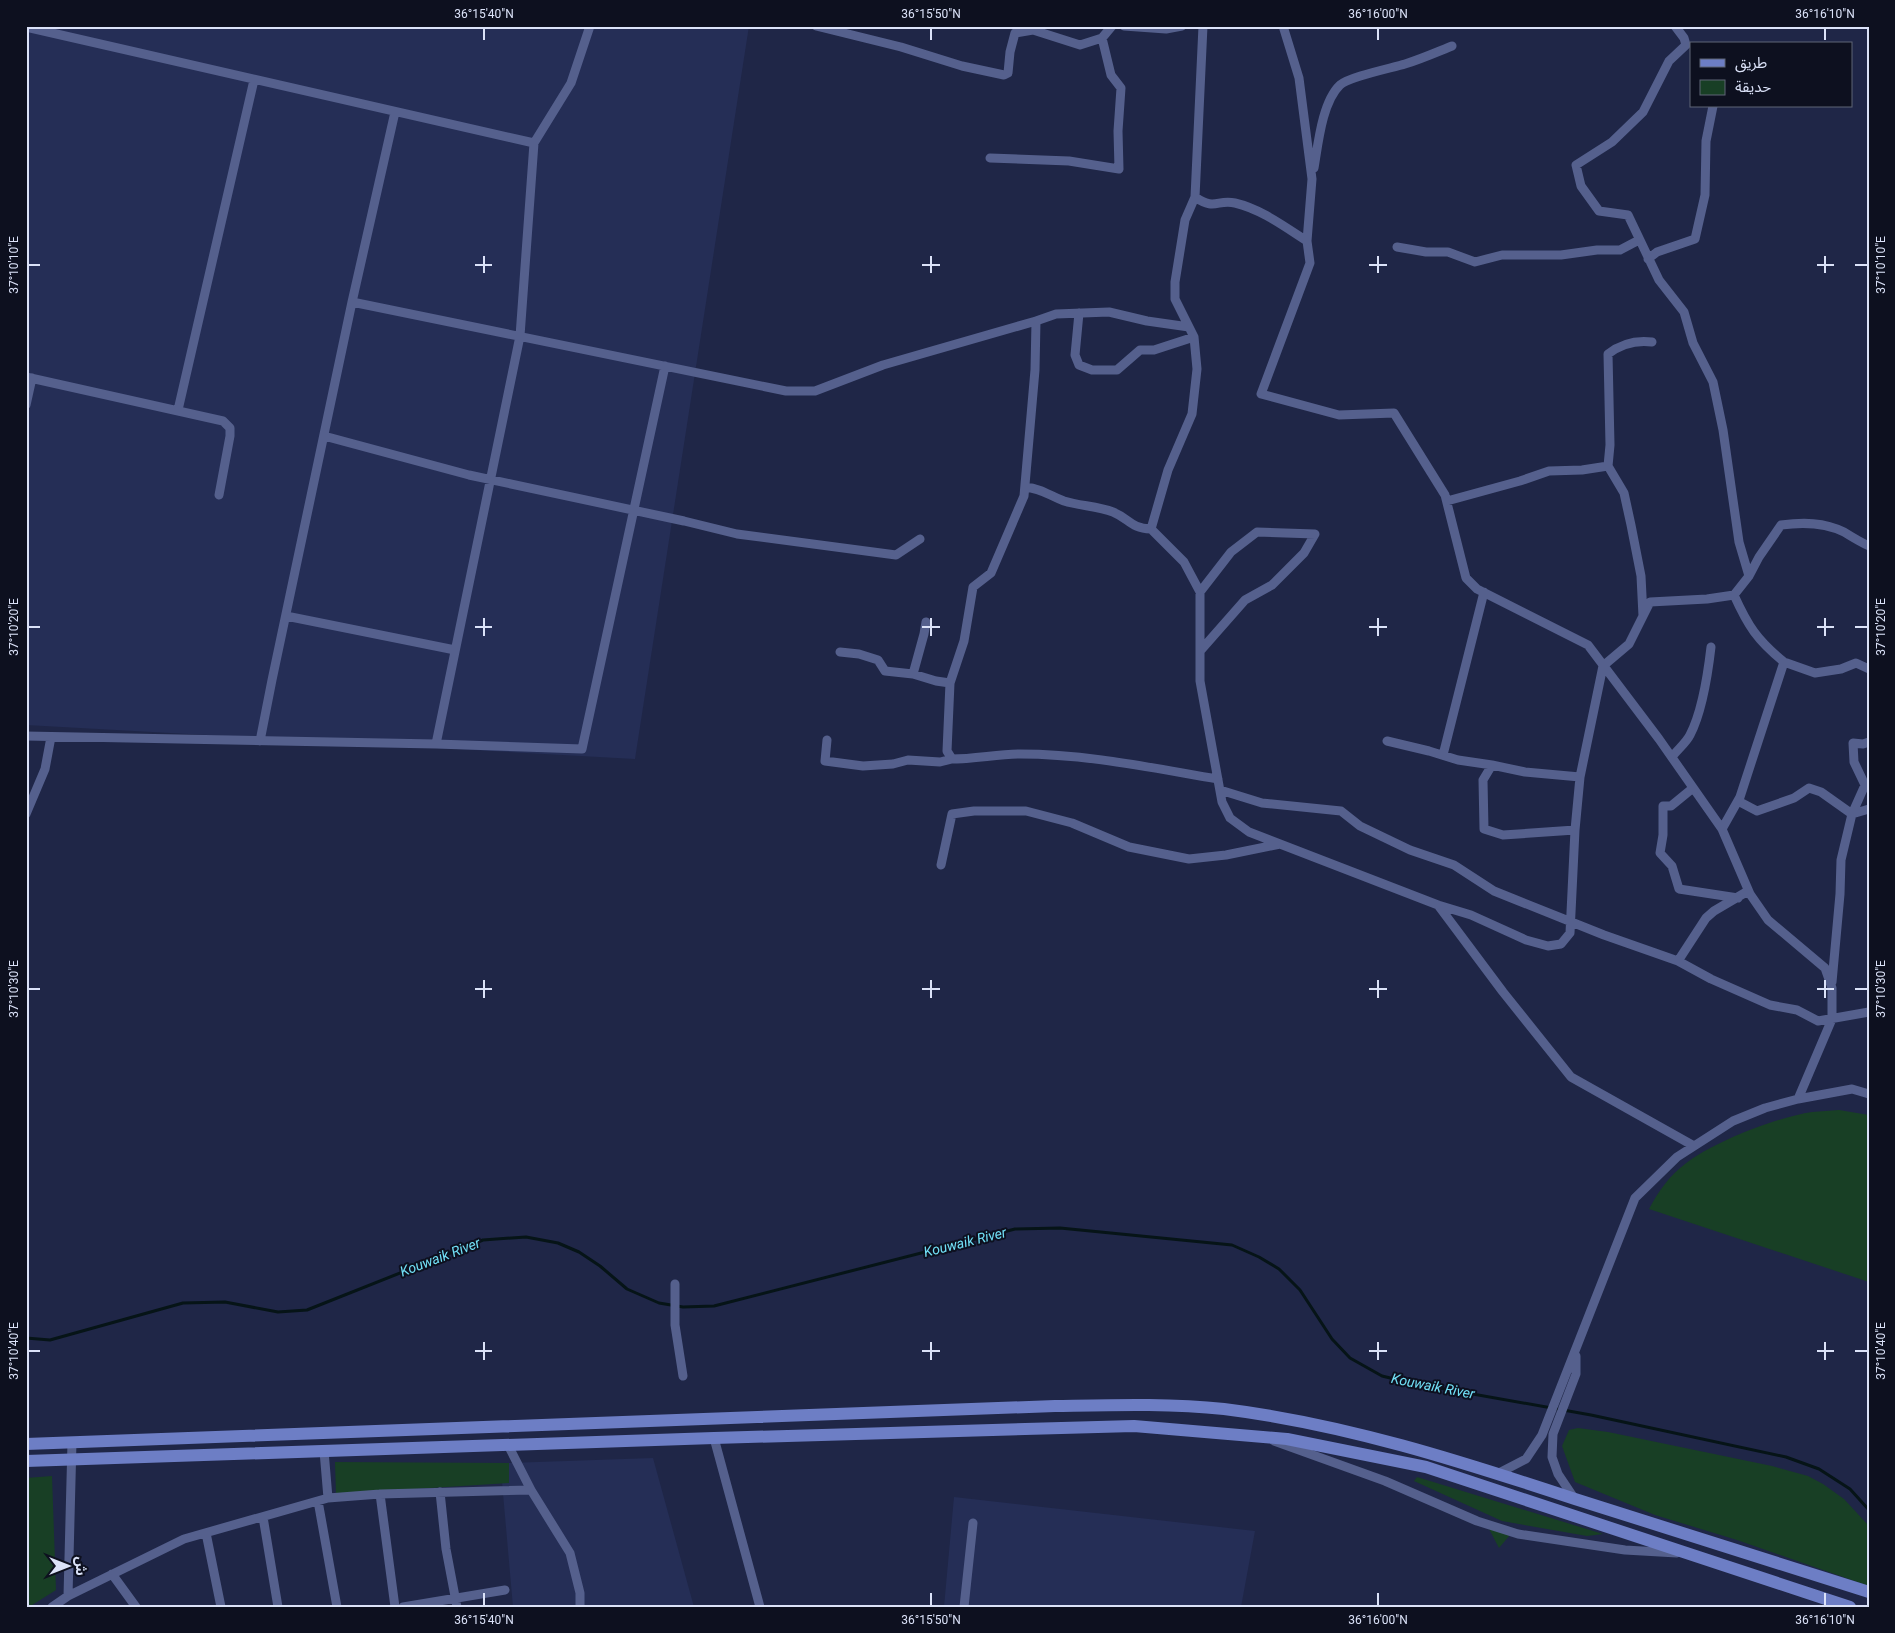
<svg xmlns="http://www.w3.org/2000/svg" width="1895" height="1633" viewBox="0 0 1895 1633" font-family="Roboto,'Noto Sans Arabic',sans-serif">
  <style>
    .built { fill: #252e56 }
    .green { fill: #183f25 }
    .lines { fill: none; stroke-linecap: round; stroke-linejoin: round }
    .stream { stroke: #061417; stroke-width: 3 }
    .minor { stroke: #55608d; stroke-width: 9 }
    .secondary { stroke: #6d7ec5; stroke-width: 12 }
    .ticks { fill: none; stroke: #dbe2f8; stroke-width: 2 }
    .labels { text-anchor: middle; stroke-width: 4; stroke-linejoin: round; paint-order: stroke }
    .water-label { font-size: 14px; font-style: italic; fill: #71e0f6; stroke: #0d101f }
    .neatline { fill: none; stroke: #dbe2f8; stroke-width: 2 }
    .ticks-label { font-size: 12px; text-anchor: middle; fill: #dbe2f8 }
  </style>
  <rect width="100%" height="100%" fill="#1f2647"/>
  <path class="built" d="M 26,26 L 749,26 L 635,759 L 26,725 Z
    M 653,1458 L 694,1607 L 513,1607 L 502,1482 L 509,1482 L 509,1463 Z
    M 954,1497 L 1255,1531 L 1241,1607 L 944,1607 Z"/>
  <path class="green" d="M 1839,1110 L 1869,1115 L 1869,1282 L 1649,1209 C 1658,1192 1669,1176 1685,1164 C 1713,1142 1777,1117 1812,1112 C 1821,1111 1830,1111 1839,1110 Z
    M 1578,1428 L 1608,1432 L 1772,1466 L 1808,1476 L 1823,1484 L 1844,1499 L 1869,1526 L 1869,1586 L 1737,1540 L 1655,1515 L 1575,1482 L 1562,1446 L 1569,1430 Z
    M 335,1462 L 509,1463 L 509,1483 L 336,1494 Z
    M 52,1476 L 56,1590 L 29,1607 L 26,1607 L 26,1478 Z
    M 1417,1477 L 1603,1534 L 1587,1536 L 1502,1521 L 1414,1481 Z
    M 1489,1529 L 1510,1535 L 1499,1548 Z"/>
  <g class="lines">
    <path class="stream" d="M 26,1338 L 50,1340 L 183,1303 L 225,1302 L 278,1312 L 307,1310 L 483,1240 L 526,1237 L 558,1243 L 579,1252 L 600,1266 L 627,1289 L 659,1303 L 683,1307 L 714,1306 L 1015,1229 L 1060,1228 L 1232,1245 L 1259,1257 L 1279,1269 L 1300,1290 L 1332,1339 L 1350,1358 L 1382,1376 L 1411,1383 L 1591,1415 L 1786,1457 L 1819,1469 L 1850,1489 L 1869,1510"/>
    <path class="minor" d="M 816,26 L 901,47 L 962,66 L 1004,75 L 1008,73 L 1010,52 L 1015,33 L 1033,30 L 1080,45 L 1102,38
      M 1124,26 L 1166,29 L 1182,26
      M 1203,26 L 1195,197 L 1185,220 L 1175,282 L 1175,299 L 1194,337 L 1197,369 L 1192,414 L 1168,470 L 1151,529 L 1184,562 L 1200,592 L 1200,681 L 1222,802 L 1230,818 L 1249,832 L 1438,905 L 1503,992 L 1571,1077 L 1694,1146
      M 1283,26 L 1299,78 L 1312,179 L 1307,241 L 1310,263 L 1261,394 L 1339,415 L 1394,413 L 1445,495 L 1466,578 L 1477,589 L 1588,645 L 1659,739 L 1722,829 L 1750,894 L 1768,920 L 1825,968 L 1832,988 L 1832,1019 L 1798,1099
      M 1675,26 L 1684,38 L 1686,45 L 1669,61 L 1643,112 L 1612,142 L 1576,165 L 1581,186 L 1599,211 L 1628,215 L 1659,280 L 1684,312 L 1693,343 L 1713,382 L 1723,430 L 1739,542 L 1749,576
      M 26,27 L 534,143
      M 990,158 L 1069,161 L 1119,169 L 1118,131 L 1121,88 L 1111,75 L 1102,38 L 1112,26
      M 1314,168 C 1318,145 1322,102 1340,85 C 1348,77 1392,68 1405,64 C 1421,59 1437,52 1452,46
      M 1195,197 C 1215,211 1217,199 1235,203 C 1261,209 1285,227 1307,241
      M 1397,247 L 1426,252 L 1448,252 L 1475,262 L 1502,255 L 1561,255 L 1597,250 L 1620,250 L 1639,240
      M 1648,259 L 1657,252 L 1695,239 L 1705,195 L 1706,141 L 1713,106
      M 352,302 L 786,391 L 815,391 L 883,365 L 1036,321
      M 1079,313 L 1075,355 L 1079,365 L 1092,370 L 1117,370 L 1140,350 L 1154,350 L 1194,337
      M 1189,327 L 1147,321 L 1109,312 L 1056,314 L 1036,321 L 1035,370 L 1024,496 L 991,573 L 973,587 L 964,641 L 950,683 L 947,751 L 952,759 C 975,759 998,754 1020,754 C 1087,754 1152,768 1218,779
      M 26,377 L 223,421 L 230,428 L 230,436 L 219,495
      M 26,405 L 32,378
      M 178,410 L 254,80
      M 324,436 L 469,475 L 684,521 L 737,534 L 896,555 L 920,539
      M 1025,487 C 1043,489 1048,495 1064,501 C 1080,506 1098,506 1113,512 C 1130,519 1130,528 1151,529
      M 1447,501 L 1520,481 L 1549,471 L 1582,470 L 1608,466
      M 1200,592 L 1231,552 L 1257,532 L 1315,534 L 1304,553 L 1272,585 L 1245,600 L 1201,650
      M 286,616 L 455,650
      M 1643,616 L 1641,576 L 1631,525 L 1624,493 L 1608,466 L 1610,445 L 1608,354 C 1621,344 1636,340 1652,342
      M 840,652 L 859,654 L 878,660 L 885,671 L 913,674 L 936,681 L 950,683
      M 1784,662 L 1815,673 L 1841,669 L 1856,663 L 1869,669
      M 913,674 L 924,634 L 926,622
      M 26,736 L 436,744 L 582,749 L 665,366
      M 827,740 L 825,761 L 863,766 L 893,764 L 908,760 L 940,762 L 952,759
      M 260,741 L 272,680 L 352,302 L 395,112
      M 1387,741 L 1429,751 L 1458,760 L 1492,765
      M 436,744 L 520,336 L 534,143 L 571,83 L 590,26
      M 1443,755 L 1484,592
      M 1672,757 C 1677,750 1686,743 1690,735 C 1702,712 1708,673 1711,647
      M 1693,788 L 1671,806 L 1663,806 L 1663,835 L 1660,853 L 1672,866 L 1679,889 L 1738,898
      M 1220,790 L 1262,803 L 1341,811 L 1360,826 L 1410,850 L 1454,865 L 1494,891 L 1604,935 L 1678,961
      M 1738,801 L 1757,811 L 1794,798 L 1809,788 L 1821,792 L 1852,814 L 1841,860 L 1840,894 L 1832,982
      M 26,814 L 45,769 L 51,737
      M 1852,814 L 1865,785 L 1854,762 L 1853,743 L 1863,744 L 1869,742
      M 1852,814 L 1869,809
      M 1722,829 L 1740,797 L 1784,662 C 1757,640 1748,626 1734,595
      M 1575,830 L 1503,835 L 1484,829 L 1483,780 L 1492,765 L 1525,772 L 1580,777
      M 941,865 L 952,814 L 974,811 L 1026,811 L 1072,823 L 1129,847 L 1189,859 L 1226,855 L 1280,844
      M 1748,891 L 1714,911 L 1706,918 L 1678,961 L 1711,979 L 1770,1005 L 1797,1010 L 1818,1021 L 1869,1012
      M 1438,905 L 1471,915 L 1526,940 L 1548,946 L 1561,944 L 1570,933 L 1575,830 L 1580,777 L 1603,666 L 1629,644 L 1650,602 L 1707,599 L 1734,595 L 1749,576 L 1759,557 L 1781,525 C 1803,522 1824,522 1844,532 C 1852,537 1860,542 1869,546
      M 675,1284 L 675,1325 L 683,1376
      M 714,1438 L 760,1607
      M 1274,1441 L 1385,1481 L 1477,1521 L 1518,1534 L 1625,1550 L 1677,1553
      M 508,1445 L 531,1490
      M 1499,1473 L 1526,1459 L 1542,1435 L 1635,1198 L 1677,1157 L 1733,1121 L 1765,1108 L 1798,1099 L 1852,1089 L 1869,1094
      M 440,1492 L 446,1549 L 457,1607
      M 380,1494 L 395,1607
      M 328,1498 L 380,1494 L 531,1490 L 570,1553 L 580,1593 L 580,1607
      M 1574,1498 L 1558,1474 L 1552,1457 L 1553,1434 L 1576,1374 L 1576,1356
      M 318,1501 L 337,1607
      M 263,1517 L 278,1607
      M 206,1533 L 221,1607
      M 112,1574 L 136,1607
      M 68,1596 L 72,1442
      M 52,1607 L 68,1596 L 184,1539 L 328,1498 L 324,1451
      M 403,1607 L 505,1590
      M 964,1607 L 973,1523"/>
    <path class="secondary" d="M 26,1444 L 1055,1406 C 1111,1405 1168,1403 1224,1409 C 1345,1424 1460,1461 1575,1499 C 1673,1530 1771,1561 1869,1592
      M 26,1461 L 714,1438 L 1134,1426 L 1287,1439 L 1426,1467 L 1850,1607"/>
  </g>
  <path class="ticks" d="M 484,28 L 484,40M 931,28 L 931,40M 1378,28 L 1378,40M 1825,28 L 1825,40M 484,256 L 484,273M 931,256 L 931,273M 1378,256 L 1378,273M 1825,256 L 1825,273M 28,265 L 40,265M 475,265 L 492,265M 922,265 L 940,265M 1369,265 L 1387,265M 1817,265 L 1834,265M 1855,265 L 1868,265M 484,618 L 484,636M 931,618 L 931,636M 1378,618 L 1378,636M 1825,618 L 1825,636M 28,627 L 40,627M 475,627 L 492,627M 922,627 L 940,627M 1369,627 L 1387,627M 1817,627 L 1834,627M 1855,627 L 1868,627M 484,980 L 484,998M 931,980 L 931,998M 1378,980 L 1378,998M 1825,980 L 1825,998M 28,989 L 40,989M 475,989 L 492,989M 922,989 L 940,989M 1369,989 L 1387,989M 1817,989 L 1834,989M 1855,989 L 1868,989M 484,1342 L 484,1360M 931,1342 L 931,1360M 1378,1342 L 1378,1360M 1825,1342 L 1825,1360M 28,1351 L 40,1351M 475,1351 L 492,1351M 922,1351 L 940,1351M 1369,1351 L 1387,1351M 1817,1351 L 1834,1351M 1855,1351 L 1868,1351M 484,1593 L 484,1606M 931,1593 L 931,1606M 1378,1593 L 1378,1606M 1825,1593 L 1825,1606"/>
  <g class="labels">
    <g class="water-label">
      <text transform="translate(965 1242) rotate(-14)" y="5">Kouwaik River</text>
      <text transform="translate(440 1257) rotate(-21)" y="5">Kouwaik River</text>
      <text transform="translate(1433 1386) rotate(11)" y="5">Kouwaik River</text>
    </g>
  </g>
  <rect width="1895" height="1633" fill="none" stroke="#0d101f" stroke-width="55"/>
  <rect x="1690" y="42" width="162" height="65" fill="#0d101f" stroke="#5f6476"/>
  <rect x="1700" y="59" width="25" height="8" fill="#6d7ec5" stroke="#5f6476"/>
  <text x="1735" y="68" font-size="15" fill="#dbe2f8">طريق</text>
  <rect x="1700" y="80" width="25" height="15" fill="#183f25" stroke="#5f6476"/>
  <text x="1735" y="92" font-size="15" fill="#dbe2f8">حديقة</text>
  <g transform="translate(68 1566) rotate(90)" stroke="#0d101f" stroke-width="4" paint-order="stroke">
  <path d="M0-4L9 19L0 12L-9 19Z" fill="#dbe2f8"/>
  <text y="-8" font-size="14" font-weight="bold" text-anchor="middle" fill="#dbe2f8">ش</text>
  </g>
  <rect x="28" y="28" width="1840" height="1578" class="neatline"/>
  <g class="ticks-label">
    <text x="484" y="18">36°15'40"N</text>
    <text x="931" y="18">36°15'50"N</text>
    <text x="1378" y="18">36°16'00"N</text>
    <text x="1825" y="18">36°16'10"N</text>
    <text transform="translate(1881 265) rotate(-90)" y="4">37°10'10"E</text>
    <text transform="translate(14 265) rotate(-90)" y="4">37°10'10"E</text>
    <text transform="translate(1881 627) rotate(-90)" y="4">37°10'20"E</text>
    <text transform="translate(14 627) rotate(-90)" y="4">37°10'20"E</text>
    <text transform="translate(1881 989) rotate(-90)" y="4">37°10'30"E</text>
    <text transform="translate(14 989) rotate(-90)" y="4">37°10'30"E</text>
    <text transform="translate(14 1351) rotate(-90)" y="4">37°10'40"E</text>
    <text transform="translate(1881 1351) rotate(-90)" y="4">37°10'40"E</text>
    <text x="484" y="1624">36°15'40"N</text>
    <text x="931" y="1624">36°15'50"N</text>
    <text x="1378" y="1624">36°16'00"N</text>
    <text x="1825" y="1624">36°16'10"N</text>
  </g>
</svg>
